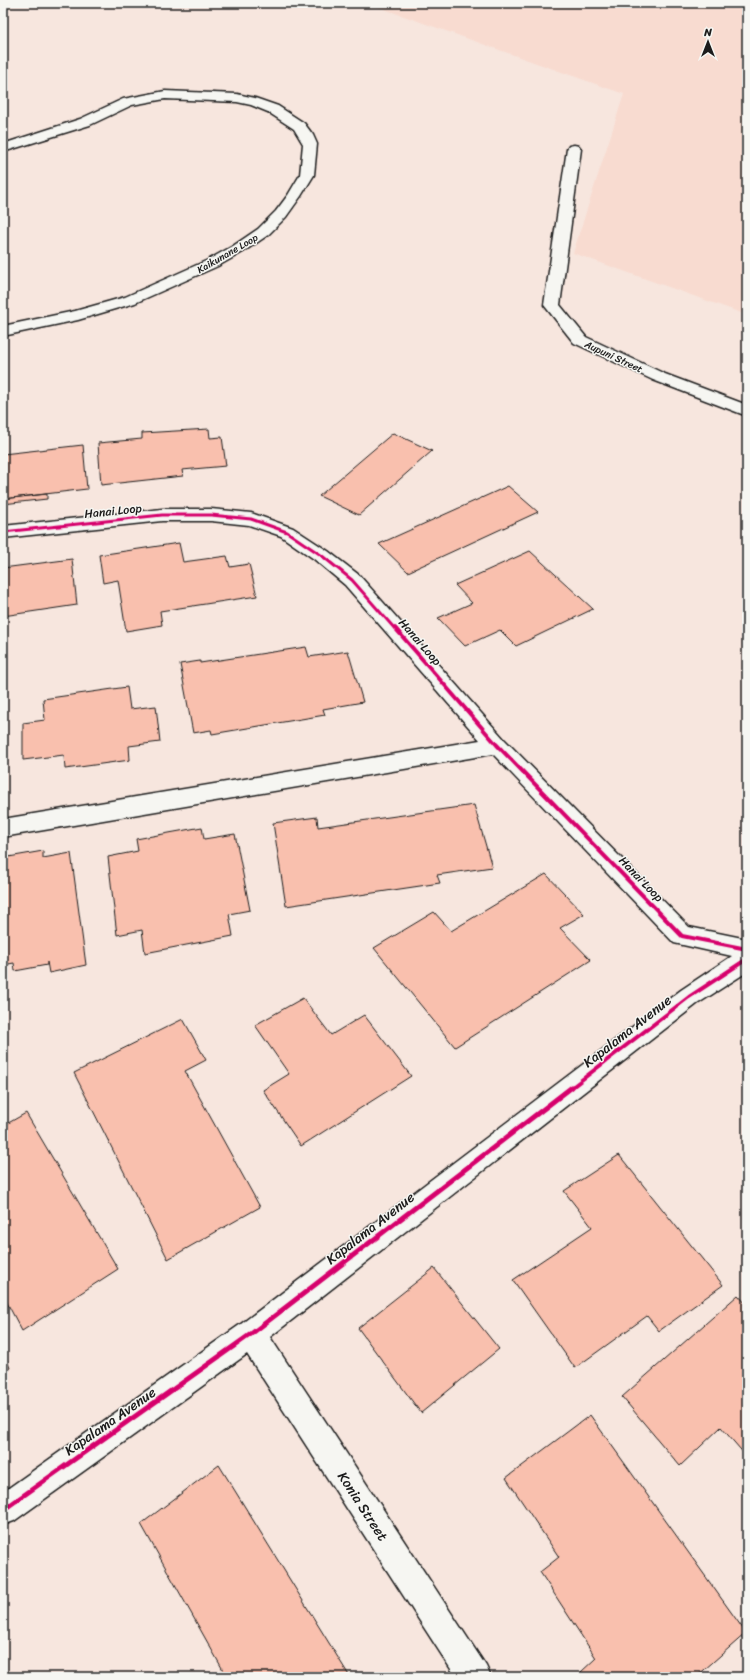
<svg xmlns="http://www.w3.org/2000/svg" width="750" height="1680" viewBox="0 0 750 1680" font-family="Sriracha,sans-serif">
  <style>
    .built { fill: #f8dbd0 }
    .building { fill: #f9c0ae; stroke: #1c1c1c }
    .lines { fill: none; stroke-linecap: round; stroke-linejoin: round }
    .minor-casing { stroke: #1c1c1c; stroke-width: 3 }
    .minor { fill: #f6f6f2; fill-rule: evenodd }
    .cycleway-far2-casing { stroke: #f6f6f2; stroke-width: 5 }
    .cycleway-far1-casing { stroke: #f6f6f2; stroke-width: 6 }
    .cycleway-casing { stroke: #f6f6f2; stroke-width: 8 }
    .cycleway-far2 { stroke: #d6006c; stroke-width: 3 }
    .cycleway-far1 { stroke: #d6006c; stroke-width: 4 }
    .cycleway { stroke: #d6006c; stroke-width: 5 }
    .labels { text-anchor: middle; stroke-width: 3; stroke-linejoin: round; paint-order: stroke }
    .far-street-label { font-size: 10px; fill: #1c1c1c; stroke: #f6f6f2 }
    .street-label { font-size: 12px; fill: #1c1c1c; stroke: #f6f6f2 }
    .near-street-label { font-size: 14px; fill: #1c1c1c; stroke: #f6f6f2 }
  </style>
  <rect width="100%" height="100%" fill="#f7e6de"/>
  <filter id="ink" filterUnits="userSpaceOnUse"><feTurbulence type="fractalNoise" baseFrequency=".025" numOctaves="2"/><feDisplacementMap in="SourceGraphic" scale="8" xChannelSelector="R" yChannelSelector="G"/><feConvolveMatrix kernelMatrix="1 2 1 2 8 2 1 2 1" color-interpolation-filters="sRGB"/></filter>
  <g filter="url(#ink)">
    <path class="built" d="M 367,3 L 747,3 L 747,315 L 573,253 L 624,94 Z"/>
    <path class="building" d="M 209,429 L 210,438 L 222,437 L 226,466 L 182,470 L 183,476 L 101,485 L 98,443 L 142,439 L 142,433 Z
      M 393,433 L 432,451 L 359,515 L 319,496 Z
      M 83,445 L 87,489 L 3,499 L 3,454 Z
      M 508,486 L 538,512 L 408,572 L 379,544 Z
      M 47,494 L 47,499 L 3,504 L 3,499 Z
      M 179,543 L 183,562 L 227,556 L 230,567 L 249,564 L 257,596 L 160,611 L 162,625 L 126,631 L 118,580 L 103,583 L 99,555 Z
      M 530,551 L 593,609 L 516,646 L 500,630 L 465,646 L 438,618 L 472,603 L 455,585 Z
      M 72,559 L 77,605 L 3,616 L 3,568 Z
      M 306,647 L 309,657 L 348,651 L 363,702 L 323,709 L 325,715 L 212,734 L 211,730 L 193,733 L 180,664 L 200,661 L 200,663 Z
      M 127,687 L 130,709 L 156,706 L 160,742 L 129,746 L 130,760 L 65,769 L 64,755 L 23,760 L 23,723 L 45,720 L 43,699 Z
      M 474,805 L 492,867 L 437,875 L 440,883 L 286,906 L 273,823 L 317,817 L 318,827 Z
      M 202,827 L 204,839 L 235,834 L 250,910 L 229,914 L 233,936 L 145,953 L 142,930 L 117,935 L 108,857 L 138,851 L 136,839 Z
      M 43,851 L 43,858 L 71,853 L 86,965 L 49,973 L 47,962 L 47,965 L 15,971 L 14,963 L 3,965 L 3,858 Z
      M 546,874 L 584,914 L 560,928 L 591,960 L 455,1047 L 374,948 L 434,912 L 451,931 Z
      M 303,998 L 331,1035 L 364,1015 L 411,1076 L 301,1146 L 263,1090 L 289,1074 L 255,1025 Z
      M 183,1019 L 206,1060 L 185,1071 L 260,1207 L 168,1259 L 74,1073 Z
      M 26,1113 L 118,1269 L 22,1331 L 3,1295 L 3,1126 Z
      M 619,1155 L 723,1285 L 659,1331 L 647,1316 L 575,1368 L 513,1280 L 592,1227 L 564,1191 Z
      M 434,1268 L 499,1349 L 421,1413 L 358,1328 Z
      M 738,1295 L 747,1305 L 747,1457 L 721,1427 L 680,1466 L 622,1397 Z
      M 3,1351 L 10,1368 L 3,1372 Z
      M 590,1415 L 746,1633 L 696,1677 L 584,1677 L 581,1672 L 596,1658 L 540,1572 L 559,1557 L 506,1478 Z
      M 219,1465 L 350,1677 L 227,1677 L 141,1524 Z"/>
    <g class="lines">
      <defs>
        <path id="minor" d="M 165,91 L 237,94 L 255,98 L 278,106 L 304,123 L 313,135 L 317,144 L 314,175 L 301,196 L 286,217 L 268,235 L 243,252 L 218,266 L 135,303 L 78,320 L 3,336 L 3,326 L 75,311 L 125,297 L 208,260 L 233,246 L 258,229 L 276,211 L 288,195 L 300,175 L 303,144 L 294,129 L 268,112 L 251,105 L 237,102 L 165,99 L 132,105 L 90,125 L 3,152 L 3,144 L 80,119 L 123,99 Z
          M 574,145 L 579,146 L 581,149 L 560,305 L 586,337 L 665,374 L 747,405 L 747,416 L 653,380 L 574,343 L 544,305 L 567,149 L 569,146 Z
          M 162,509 L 211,509 L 251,513 L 293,528 L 328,551 L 359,575 L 504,739 L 689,927 L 747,939 L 747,972 L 697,1004 L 270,1337 L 486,1666 L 491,1677 L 456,1677 L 247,1354 L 14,1521 L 3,1525 L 3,1492 L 241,1324 L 681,990 L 732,956 L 674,943 L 493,754 L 3,837 L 3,819 L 480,740 L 345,585 L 314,559 L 281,536 L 249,525 L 211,521 L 162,521 L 3,538 L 3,526 Z"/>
      </defs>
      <use href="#minor" class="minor-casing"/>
      <use href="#minor" class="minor"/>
      <defs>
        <path id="cycleway-far2" d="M 3,532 L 162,515 L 211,515 L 251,519 L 287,532 L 321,555 L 352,580 L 395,629"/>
        <path id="cycleway-far1" d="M 395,628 L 497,745 L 682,936 L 747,949
          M 571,1088 L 689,997 L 747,959"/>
        <path id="cycleway" d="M 3,1510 L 251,1334 L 572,1087"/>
      </defs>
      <use href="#cycleway-far2" class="cycleway-far2-casing"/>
      <use href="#cycleway-far1" class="cycleway-far1-casing"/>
      <use href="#cycleway" class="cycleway-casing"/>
      <use href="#cycleway-far2" class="cycleway-far2"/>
      <use href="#cycleway-far1" class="cycleway-far1"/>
      <use href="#cycleway" class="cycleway"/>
    </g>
  </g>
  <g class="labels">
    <g class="far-street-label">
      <text transform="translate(227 253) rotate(-30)" y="4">Kaikunane Loop</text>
      <text transform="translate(614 356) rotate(25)" y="4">Aupuni Street</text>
    </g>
    <g class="street-label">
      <text transform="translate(113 511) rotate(-6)" y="4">Hanai Loop</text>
      <text transform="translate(420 642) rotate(49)" y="4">Hanai Loop</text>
      <text transform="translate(641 879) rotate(46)" y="4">Hanai Loop</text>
    </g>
    <g class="near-street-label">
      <text transform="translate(627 1031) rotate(-38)" y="5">Kapalama Avenue</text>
      <text transform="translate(370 1228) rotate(-38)" y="5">Kapalama Avenue</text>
      <text transform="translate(110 1421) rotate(-35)" y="5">Kapalama Avenue</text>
      <text transform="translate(363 1506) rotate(57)" y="5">Konia Street</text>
    </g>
  </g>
  <rect width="750" height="1680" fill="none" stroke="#f6f6f2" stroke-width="16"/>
  <rect x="8" y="8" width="734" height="1664" fill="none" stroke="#1c1c1c" stroke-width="1.5" filter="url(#ink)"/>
  <g transform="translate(708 42)" stroke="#f6f6f2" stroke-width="3" paint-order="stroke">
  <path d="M0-3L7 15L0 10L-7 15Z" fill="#1c1c1c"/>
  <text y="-6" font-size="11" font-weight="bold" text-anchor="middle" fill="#1c1c1c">N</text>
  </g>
</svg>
